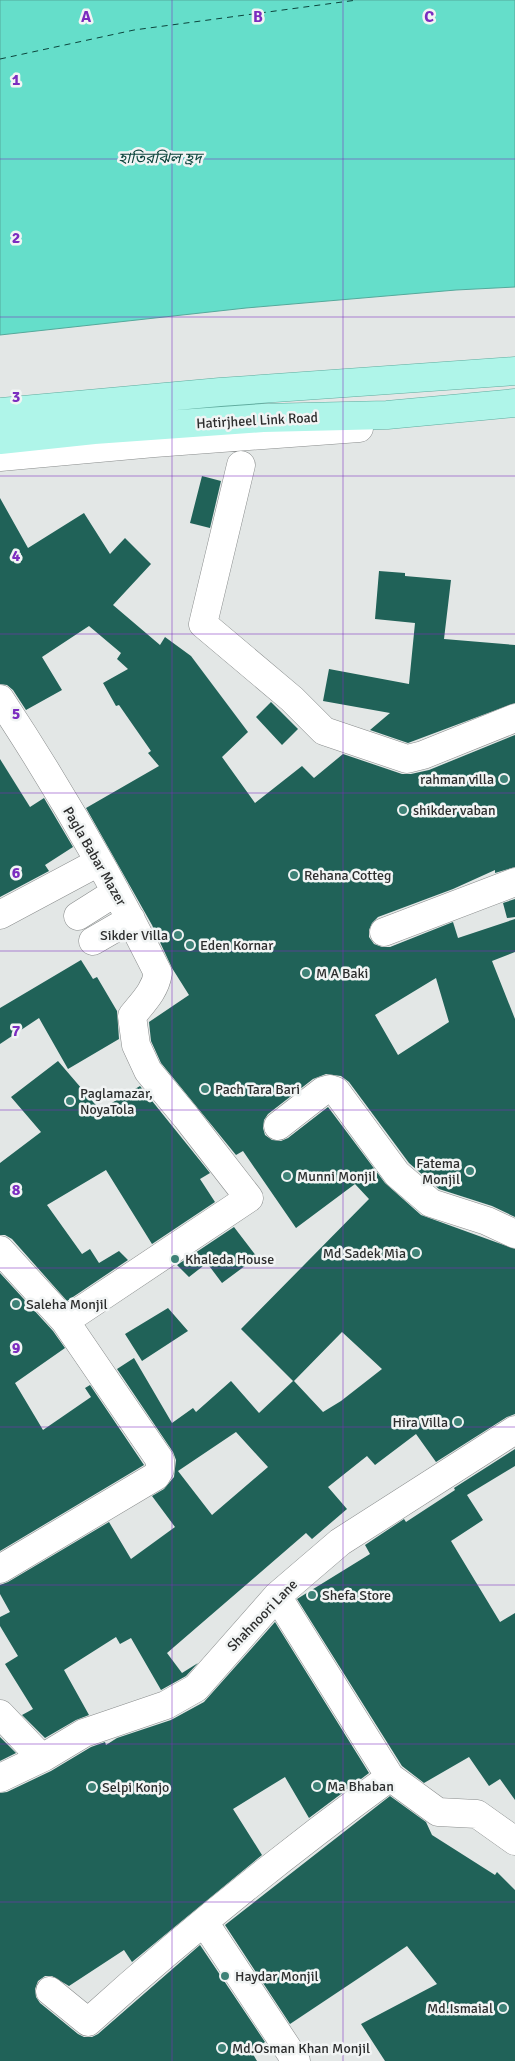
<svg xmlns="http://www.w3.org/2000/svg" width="515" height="2061" viewBox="0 0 515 2061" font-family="Signika,'Noto Sans Bengali',sans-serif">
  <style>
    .water { fill: #65deca; stroke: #54a99b }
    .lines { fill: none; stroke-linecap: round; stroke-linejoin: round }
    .ferry { stroke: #0c443c; stroke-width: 1; stroke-dasharray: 6 5; stroke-linecap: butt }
    .building { fill: #206258; fill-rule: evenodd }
    .minor-casing { stroke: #898c8c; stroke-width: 29 }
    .major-casing { stroke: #5fab9e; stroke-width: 29 }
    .minor { stroke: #fff; stroke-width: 28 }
    .major { stroke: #aff5e9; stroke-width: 28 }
    .grid { fill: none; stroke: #7b2cbf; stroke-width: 1; stroke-opacity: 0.55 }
    .poi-dot { fill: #3e8277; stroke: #f1f4f4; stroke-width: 2 }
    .labels { text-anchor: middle; stroke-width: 5; stroke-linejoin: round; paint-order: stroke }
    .street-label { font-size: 14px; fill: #2c2d2d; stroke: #f1f4f4 }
    .poi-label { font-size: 14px; fill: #2c2d2d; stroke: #f1f4f4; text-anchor: start }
    .water-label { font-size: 15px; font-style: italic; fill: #0c443c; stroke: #f1f4f4 }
    .grid-label { font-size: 16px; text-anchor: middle; font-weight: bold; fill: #7b2cbf; stroke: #f1f4f4; stroke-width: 5; stroke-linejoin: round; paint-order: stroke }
  </style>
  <rect width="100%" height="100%" fill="#e3e7e6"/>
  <path class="water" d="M 0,0 L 515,0 L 515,287 L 456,290 L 246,308 L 0,335 Z"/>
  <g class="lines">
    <path class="ferry" d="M 0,59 L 134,30 L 357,0"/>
  </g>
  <path class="building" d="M 202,476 L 221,481 L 210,528 L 190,523 Z
    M 0,498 L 28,548 L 84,513 L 110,554 L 125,538 L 151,564 L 113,605 L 160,645 L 165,637 L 191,656 L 248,732 L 222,757 L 255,803 L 302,766 L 314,778 L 343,754 L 402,774 L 411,774 L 429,770 L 515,735 L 515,867 L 495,873 L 495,870 L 453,889 L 378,917 L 372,923 L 369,930 L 369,937 L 374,944 L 382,947 L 390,947 L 453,922 L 458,938 L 515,919 L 515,952 L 492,961 L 515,1019 L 515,1217 L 492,1206 L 439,1189 L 409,1163 L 349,1082 L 341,1076 L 326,1074 L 313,1079 L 268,1114 L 264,1120 L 263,1128 L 265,1135 L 272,1140 L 281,1141 L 288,1138 L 328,1107 L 385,1183 L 421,1215 L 515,1249 L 515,1414 L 507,1417 L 436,1462 L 416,1434 L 375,1465 L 367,1456 L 328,1487 L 347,1509 L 312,1539 L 306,1533 L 167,1653 L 182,1673 L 198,1663 L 186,1676 L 161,1690 L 131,1638 L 120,1644 L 116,1637 L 64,1670 L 89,1715 L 76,1720 L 45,1738 L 22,1715 L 33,1709 L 5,1664 L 18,1656 L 0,1626 L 0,1617 L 10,1612 L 0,1594 L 0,1585 L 8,1582 L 109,1522 L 131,1559 L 175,1527 L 152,1496 L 164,1489 L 174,1477 L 176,1460 L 173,1452 L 117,1369 L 134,1358 L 172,1423 L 193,1408 L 196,1412 L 231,1381 L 259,1413 L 293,1381 L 241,1329 L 369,1199 L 355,1184 L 296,1228 L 243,1151 L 236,1155 L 161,1063 L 151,1041 L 149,1022 L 189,995 L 172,968 L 152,925 L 86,808 L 159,766 L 148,753 L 151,751 L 119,705 L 116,706 L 103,683 L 128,669 L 117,659 L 121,653 L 89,626 L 42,657 L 62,690 L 26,710 L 13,690 L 7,685 L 0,684 ZM 436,978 L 449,1022 L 398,1055 L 375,1015 ZM 342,1332 L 382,1369 L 341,1401 L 323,1412 L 294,1381 ZM 236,1432 L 268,1467 L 212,1515 L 178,1471 Z
    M 379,571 L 405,573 L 405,576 L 451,580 L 444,639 L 515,645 L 515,703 L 408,743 L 370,730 L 390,713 L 323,701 L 329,669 L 409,684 L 415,623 L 375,619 Z
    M 271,702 L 298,729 L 282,745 L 256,717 Z
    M 0,759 L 30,807 L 44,798 L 73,847 L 45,865 L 49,871 L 0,897 Z
    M 515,899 L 515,917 L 507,918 L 503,903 Z
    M 81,960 L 93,979 L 97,977 L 117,1011 L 119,1039 L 68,1069 L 39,1018 L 0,1044 L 0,1008 Z
    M 58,1061 L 100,1110 L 140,1086 L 210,1173 L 200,1179 L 215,1202 L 152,1244 L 106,1170 L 47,1205 L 82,1254 L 90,1249 L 99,1263 L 119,1251 L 128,1260 L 67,1301 L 12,1239 L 5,1235 L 0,1235 L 0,1163 L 41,1132 L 11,1097 Z
    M 234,1227 L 257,1257 L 222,1283 L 207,1263 L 189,1277 L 177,1265 Z
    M 0,1273 L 53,1331 L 65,1348 L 15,1383 L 43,1430 L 91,1397 L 85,1388 L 90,1385 L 144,1465 L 0,1551 Z
    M 168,1308 L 188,1331 L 142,1361 L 125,1334 Z
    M 515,1449 L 515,1466 L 467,1495 L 483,1520 L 451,1541 L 500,1622 L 515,1613 L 515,1800 L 500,1779 L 489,1786 L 469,1757 L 424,1783 L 402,1766 L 297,1599 L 370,1554 L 365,1545 L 404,1519 L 406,1522 L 455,1490 L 454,1488 Z
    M 275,1622 L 369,1773 L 309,1818 L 285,1777 L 233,1809 L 262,1855 L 132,1962 L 124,1950 L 69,1986 L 52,1976 L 45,1976 L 38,1981 L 35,1989 L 36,1997 L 40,2003 L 78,2034 L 84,2037 L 92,2037 L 98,2034 L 200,1945 L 265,2042 L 251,2051 L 257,2061 L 0,2061 L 0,1793 L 7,1792 L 51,1771 L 91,1747 L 105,1742 L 106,1745 L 117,1738 L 171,1720 L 204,1702 Z
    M 0,1737 L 16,1753 L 0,1761 Z
    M 390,1796 L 426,1822 L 432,1835 L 495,1875 L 497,1872 L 515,1890 L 515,2061 L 385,2061 L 361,2024 L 437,1984 L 407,1946 L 290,2024 L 225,1925 Z"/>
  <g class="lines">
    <defs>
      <path id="minor" d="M 0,457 L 154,443 L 359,428
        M 241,465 L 203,624 L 292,699 L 324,731 L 407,759 L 423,755 L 515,718
        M 0,699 C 58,787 111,878 158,973 C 155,991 143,1002 132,1016 L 136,1045 L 148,1071 L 186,1117 L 249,1198 L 65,1321 L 160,1460 L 160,1469 L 156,1476 L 0,1569
        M 0,915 L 99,862
        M 78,916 L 116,892
        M 384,932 L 515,882
        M 93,941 L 131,919
        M 278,1126 L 323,1091 L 330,1089 L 336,1091 L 397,1174 L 431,1203 L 487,1221 L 515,1234
        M 0,1250 L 65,1321
        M 277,1596 L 390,1777 L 438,1812 L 477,1814 L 515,1841
        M 0,1714 L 37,1753 L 44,1757
        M 0,1778 L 44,1757 L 84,1733 L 166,1705 L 196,1688 L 277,1596 L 340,1542 L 515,1430
        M 204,1922 L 296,2061
        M 50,1991 L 88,2022 C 184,1935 285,1854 390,1777"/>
      <path id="major" d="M 0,412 L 220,392 L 515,371
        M 0,440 L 94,430 L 263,418 L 387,415 L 515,403"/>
    </defs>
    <use href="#minor" class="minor-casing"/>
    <use href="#major" class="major-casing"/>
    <use href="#minor" class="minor"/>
    <use href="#major" class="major"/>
  </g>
  <path class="grid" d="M 172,0 L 172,2061M 343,0 L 343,2061M 0,159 L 515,159M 0,317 L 515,317M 0,476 L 515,476M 0,634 L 515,634M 0,793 L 515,793M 0,951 L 515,951M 0,1110 L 515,1110M 0,1268 L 515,1268M 0,1427 L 515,1427M 0,1585 L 515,1585M 0,1744 L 515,1744M 0,1902 L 515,1902"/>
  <g class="poi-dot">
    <circle cx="504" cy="779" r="5"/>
    <circle cx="403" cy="810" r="5"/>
    <circle cx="294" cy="875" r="5"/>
    <circle cx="178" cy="935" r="5"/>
    <circle cx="190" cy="945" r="5"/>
    <circle cx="306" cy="973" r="5"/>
    <circle cx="205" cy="1089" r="5"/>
    <circle cx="70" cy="1101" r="5"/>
    <circle cx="470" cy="1171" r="5"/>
    <circle cx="287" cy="1176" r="5"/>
    <circle cx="416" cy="1253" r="5"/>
    <circle cx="175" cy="1259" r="5"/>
    <circle cx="16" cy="1304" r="5"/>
    <circle cx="458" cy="1422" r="5"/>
    <circle cx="312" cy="1595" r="5"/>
    <circle cx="317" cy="1786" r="5"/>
    <circle cx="92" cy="1787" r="5"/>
    <circle cx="225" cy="1976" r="5"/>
    <circle cx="503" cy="2008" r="5"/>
    <circle cx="222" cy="2048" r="5"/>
  </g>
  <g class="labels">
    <g class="street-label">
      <text transform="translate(257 420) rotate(-3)" y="5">Hatirjheel Link Road</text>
      <text transform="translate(95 856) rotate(60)" y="5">Pagla Babar Mazer</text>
      <text transform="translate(262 1615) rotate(-46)" y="5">Shahnoori Lane</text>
    </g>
    <g class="poi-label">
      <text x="494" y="784" text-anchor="end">rahman villa</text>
      <text x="413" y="815">shikder vaban</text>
      <text x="304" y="880">Rehana Cotteg</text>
      <text x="168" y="940" text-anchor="end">Sikder Villa</text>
      <text x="200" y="950">Eden Kornar</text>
      <text x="316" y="978">M A Baki</text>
      <text x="215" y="1094">Pach Tara Bari</text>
      <text x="80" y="1098">Paglamazar,<tspan x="80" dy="16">NoyaTola</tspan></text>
      <text x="460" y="1168" text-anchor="end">Fatema<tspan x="460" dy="16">Monjil</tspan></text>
      <text x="297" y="1181">Munni Monjil</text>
      <text x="406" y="1258" text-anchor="end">Md Sadek Mia</text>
      <text x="185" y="1264">Khaleda House</text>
      <text x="26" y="1309">Saleha Monjil</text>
      <text x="448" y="1427" text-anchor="end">Hira Villa</text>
      <text x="322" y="1600">Shefa Store</text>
      <text x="327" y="1791">Ma Bhaban</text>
      <text x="102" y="1792">Selpi Konjo</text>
      <text x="235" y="1981">Haydar Monjil</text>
      <text x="493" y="2013" text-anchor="end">Md.Ismaial</text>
      <text x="232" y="2053">Md.Osman Khan Monjil</text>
    </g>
    <g class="water-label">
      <text x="160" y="163">হাতিরঝিল হ্রদ</text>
    </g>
  </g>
  <g class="grid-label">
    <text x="86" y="22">A</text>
    <text x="258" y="22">B</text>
    <text x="429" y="22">C</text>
    <text x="16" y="85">1</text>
    <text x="16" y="243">2</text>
    <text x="16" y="402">3</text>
    <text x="16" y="561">4</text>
    <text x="16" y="719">5</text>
    <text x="16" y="878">6</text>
    <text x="16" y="1036">7</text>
    <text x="16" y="1195">8</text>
    <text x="16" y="1353">9</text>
  </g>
</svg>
